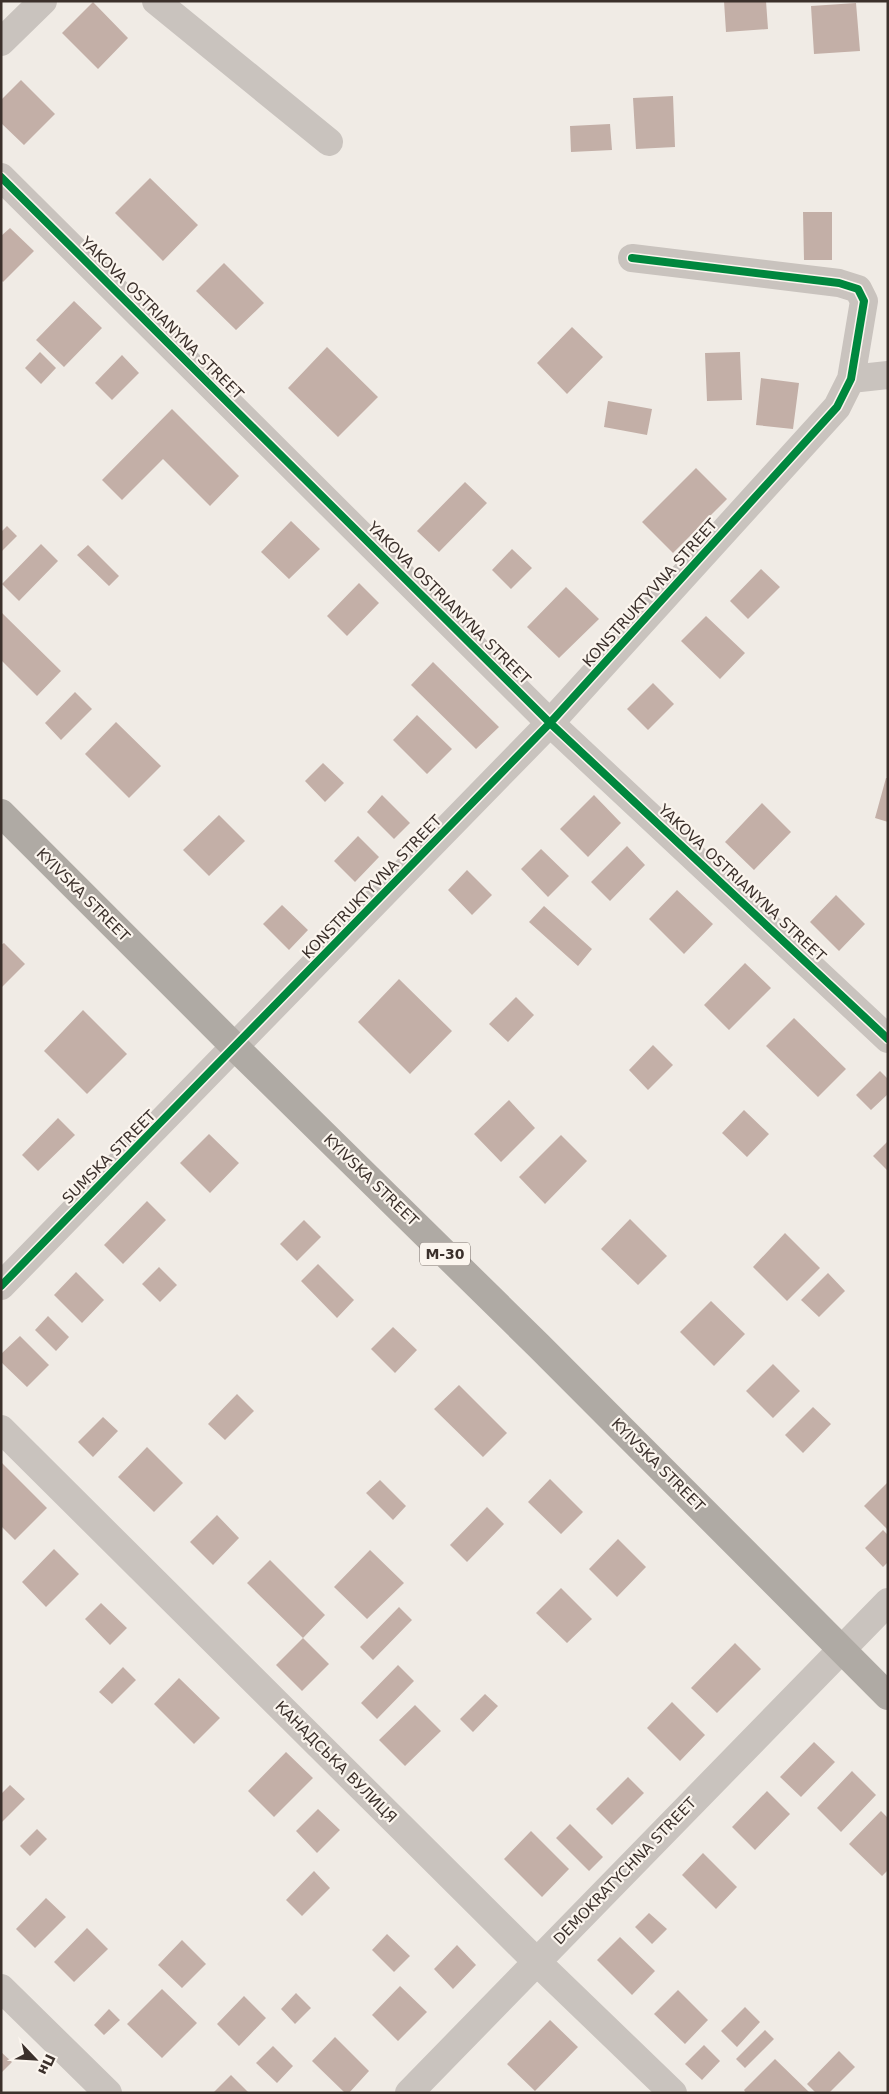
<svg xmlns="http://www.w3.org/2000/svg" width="889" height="2094" viewBox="0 0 889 2094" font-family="'DejaVu Sans',sans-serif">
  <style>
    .building { fill: #c3afa7 }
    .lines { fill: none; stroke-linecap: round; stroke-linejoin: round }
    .minor { stroke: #c9c3be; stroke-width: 28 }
    .highway { stroke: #afaaa4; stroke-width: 28 }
    .cycleway-casing { stroke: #fbf5ee; stroke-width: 11 }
    .cycleway { stroke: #00873e; stroke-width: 8 }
    .labels { text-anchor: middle; stroke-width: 4.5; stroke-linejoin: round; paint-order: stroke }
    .shield { fill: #fbf5ee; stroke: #756b66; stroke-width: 1 }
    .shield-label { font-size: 14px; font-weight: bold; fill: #3b302b }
    .street-label { font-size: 15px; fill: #3b302b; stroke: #fbf5ee }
  </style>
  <rect width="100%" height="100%" fill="#f0ebe5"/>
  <path class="building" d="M 724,1 L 766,1 L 768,29 L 726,32 Z
    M 93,2 L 128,38 L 98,69 L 62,33 Z
    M 856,3 L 860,51 L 814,54 L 811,6 Z
    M 21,80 L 55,114 L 24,145 L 1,123 L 1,100 Z
    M 673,96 L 675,147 L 636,149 L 633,98 Z
    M 610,124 L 612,150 L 571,152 L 570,126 Z
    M 150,178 L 198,225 L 163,261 L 115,213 Z
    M 803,212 L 832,212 L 832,260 L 804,260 Z
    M 10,228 L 34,251 L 3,282 L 1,280 L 1,236 Z
    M 224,263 L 264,303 L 236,330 L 196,291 Z
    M 74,301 L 102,328 L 64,367 L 36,340 Z
    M 572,327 L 603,357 L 567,394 L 537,363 Z
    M 327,347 L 378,397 L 338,437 L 288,388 Z
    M 40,352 L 56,368 L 41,384 L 25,368 Z
    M 740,352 L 742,400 L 707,401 L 705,353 Z
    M 122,355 L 139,373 L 112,400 L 95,383 Z
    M 761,378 L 799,383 L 793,429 L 756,425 Z
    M 608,401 L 652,409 L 647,435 L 604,427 Z
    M 172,409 L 239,476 L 210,506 L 163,459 L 122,500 L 102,480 Z
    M 696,468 L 727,499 L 673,553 L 642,522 Z
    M 465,482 L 487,503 L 439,552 L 417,531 Z
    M 291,521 L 320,549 L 289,579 L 261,552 Z
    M 7,526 L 17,536 L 1,552 L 1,532 Z
    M 41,544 L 58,561 L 19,601 L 2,584 Z
    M 88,545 L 119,576 L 109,586 L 77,555 Z
    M 512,549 L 532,568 L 511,589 L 492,570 Z
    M 761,569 L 780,587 L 748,619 L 730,601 Z
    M 359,583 L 379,603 L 347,636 L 327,616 Z
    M 566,587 L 599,619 L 559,658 L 527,627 Z
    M 1,612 L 61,671 L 37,696 L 1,660 Z
    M 706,616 L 745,653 L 720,679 L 681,641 Z
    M 433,662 L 499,727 L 476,749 L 411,685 Z
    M 653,683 L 674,704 L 648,730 L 627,709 Z
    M 75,692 L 92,709 L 61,740 L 45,723 Z
    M 417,715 L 452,749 L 427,774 L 393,740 Z
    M 116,722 L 161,766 L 129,798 L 85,754 Z
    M 323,763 L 344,783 L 325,802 L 305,781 Z
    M 886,778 L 888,778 L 888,822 L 875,818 Z
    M 382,795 L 410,823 L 394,839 L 367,812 Z
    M 594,795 L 621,823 L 588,857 L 560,829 Z
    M 762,803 L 791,832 L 754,870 L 725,842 Z
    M 219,815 L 245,841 L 209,876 L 183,850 Z
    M 358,836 L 379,857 L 355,882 L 334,861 Z
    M 627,846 L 645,865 L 610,901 L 591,882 Z
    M 541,849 L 569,876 L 548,897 L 521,869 Z
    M 467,870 L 492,895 L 472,915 L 448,890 Z
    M 677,890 L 713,924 L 684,954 L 649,919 Z
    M 836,895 L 865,924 L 839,951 L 810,922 Z
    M 282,905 L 308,930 L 289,950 L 263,924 Z
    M 544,906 L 592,949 L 578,966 L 529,922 Z
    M 4,943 L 25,964 L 1,988 L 1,945 Z
    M 745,963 L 771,988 L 729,1030 L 704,1005 Z
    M 399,979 L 452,1031 L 410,1074 L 358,1022 Z
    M 516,997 L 534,1015 L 508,1042 L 489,1024 Z
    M 83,1010 L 127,1054 L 87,1094 L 44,1051 Z
    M 794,1018 L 846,1069 L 818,1097 L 766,1046 Z
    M 653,1045 L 673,1065 L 648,1090 L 629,1070 Z
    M 880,1071 L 888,1079 L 888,1094 L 871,1110 L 856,1095 Z
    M 509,1100 L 535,1128 L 501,1162 L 474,1134 Z
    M 744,1110 L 769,1134 L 747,1157 L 722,1133 Z
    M 58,1118 L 75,1135 L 38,1171 L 22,1155 Z
    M 209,1134 L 239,1163 L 210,1193 L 180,1163 Z
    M 561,1135 L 587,1161 L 545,1204 L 519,1177 Z
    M 888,1141 L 888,1171 L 873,1156 Z
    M 147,1201 L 166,1220 L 123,1264 L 104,1245 Z
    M 630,1219 L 667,1256 L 638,1285 L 601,1249 Z
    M 304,1220 L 321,1237 L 297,1261 L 280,1244 Z
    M 785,1233 L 820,1268 L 787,1301 L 753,1267 Z
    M 318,1264 L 354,1300 L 337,1318 L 301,1281 Z
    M 159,1267 L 177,1285 L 160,1302 L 142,1284 Z
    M 76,1272 L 104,1300 L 82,1323 L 54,1295 Z
    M 828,1273 L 845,1291 L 819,1317 L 801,1300 Z
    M 711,1301 L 745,1334 L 714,1366 L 680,1332 Z
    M 48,1316 L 69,1337 L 56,1351 L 35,1330 Z
    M 393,1327 L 417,1350 L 395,1373 L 371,1349 Z
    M 20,1336 L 49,1365 L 27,1387 L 1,1362 L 1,1354 Z
    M 773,1364 L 800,1391 L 773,1418 L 746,1391 Z
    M 459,1385 L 507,1433 L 483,1457 L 434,1409 Z
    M 237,1394 L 254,1411 L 225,1440 L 208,1424 Z
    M 813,1407 L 831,1424 L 803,1453 L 785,1435 Z
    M 103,1417 L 118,1431 L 93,1457 L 78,1442 Z
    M 147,1447 L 183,1483 L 154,1512 L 118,1477 Z
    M 1,1462 L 47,1508 L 15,1540 L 1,1526 Z
    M 550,1479 L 583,1512 L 561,1534 L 528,1502 Z
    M 380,1480 L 406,1506 L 393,1520 L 366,1493 Z
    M 888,1482 L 888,1530 L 864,1506 Z
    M 487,1507 L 504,1524 L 467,1562 L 450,1545 Z
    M 217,1515 L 239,1538 L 213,1565 L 190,1542 Z
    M 883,1530 L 888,1535 L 888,1562 L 883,1567 L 865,1548 Z
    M 618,1539 L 646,1567 L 617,1597 L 589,1569 Z
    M 54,1549 L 79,1574 L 46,1607 L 22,1582 Z
    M 370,1550 L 404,1583 L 367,1619 L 334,1587 Z
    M 270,1560 L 325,1615 L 303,1638 L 247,1583 Z
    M 561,1588 L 592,1619 L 567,1643 L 536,1613 Z
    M 101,1603 L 127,1628 L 110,1645 L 85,1619 Z
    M 399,1607 L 412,1620 L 373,1660 L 360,1647 Z
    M 303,1638 L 329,1664 L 302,1691 L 276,1665 Z
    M 735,1643 L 761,1669 L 717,1713 L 691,1688 Z
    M 398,1665 L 414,1681 L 377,1719 L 361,1703 Z
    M 123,1667 L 136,1680 L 112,1704 L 99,1692 Z
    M 179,1678 L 220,1718 L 194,1744 L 154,1704 Z
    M 485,1694 L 498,1706 L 473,1732 L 460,1719 Z
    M 672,1702 L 705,1735 L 680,1761 L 647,1728 Z
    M 415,1705 L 441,1731 L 405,1766 L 379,1740 Z
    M 814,1742 L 835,1762 L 801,1797 L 780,1777 Z
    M 286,1752 L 313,1778 L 274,1817 L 248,1791 Z
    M 852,1771 L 876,1795 L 841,1832 L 817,1808 Z
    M 628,1777 L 644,1793 L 612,1825 L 596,1809 Z
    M 10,1785 L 25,1799 L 1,1823 L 1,1794 Z
    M 767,1791 L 790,1814 L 755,1850 L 732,1827 Z
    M 318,1809 L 340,1830 L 317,1853 L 296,1831 Z
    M 881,1811 L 888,1818 L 888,1870 L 882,1876 L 849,1844 Z
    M 570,1824 L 603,1857 L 589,1871 L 556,1838 Z
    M 37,1829 L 47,1839 L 30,1856 L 20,1846 Z
    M 531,1831 L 569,1869 L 542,1897 L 504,1859 Z
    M 703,1853 L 737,1887 L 716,1909 L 682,1875 Z
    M 314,1871 L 330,1888 L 302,1916 L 286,1900 Z
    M 46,1898 L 66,1917 L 35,1948 L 16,1929 Z
    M 649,1913 L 667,1929 L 652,1944 L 635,1927 Z
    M 87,1928 L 108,1949 L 74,1982 L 54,1962 Z
    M 387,1934 L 410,1956 L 394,1972 L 372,1950 Z
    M 620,1937 L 655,1971 L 632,1995 L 597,1960 Z
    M 182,1940 L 206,1964 L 182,1988 L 158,1965 Z
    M 457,1945 L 476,1965 L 453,1989 L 434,1969 Z
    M 400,1986 L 427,2012 L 398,2041 L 372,2015 Z
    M 162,1989 L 197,2023 L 162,2058 L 127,2024 Z
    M 678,1990 L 708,2020 L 685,2044 L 654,2014 Z
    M 296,1993 L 311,2008 L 295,2024 L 281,2009 Z
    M 244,1996 L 266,2018 L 239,2046 L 217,2024 Z
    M 745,2007 L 760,2022 L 737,2047 L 721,2031 Z
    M 109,2009 L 120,2020 L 104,2035 L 94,2025 Z
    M 550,2020 L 578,2047 L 535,2091 L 507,2064 Z
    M 765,2030 L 774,2039 L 745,2068 L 736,2059 Z
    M 335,2037 L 369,2071 L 349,2093 L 345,2093 L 312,2061 Z
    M 704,2045 L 720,2061 L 702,2080 L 685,2064 Z
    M 273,2046 L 293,2066 L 277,2083 L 256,2063 Z
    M 839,2051 L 855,2067 L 829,2093 L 816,2093 L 807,2084 Z
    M 1,2052 L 12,2062 L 1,2073 Z
    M 775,2059 L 810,2093 L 746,2093 L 744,2090 Z
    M 231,2075 L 249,2093 L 213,2093 Z"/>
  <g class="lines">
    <path class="minor" d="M 156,1 L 329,142
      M 1,42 L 43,1
      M 1,177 L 550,723 L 888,1039
      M 851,379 L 888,375
      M 1,1286 L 550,723 L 837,407 L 851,379 L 864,301 L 858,289 L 839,283 L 632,258
      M 1,1429 L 537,1962 L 673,2093
      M 1,1988 L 108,2093
      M 409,2093 L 888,1602"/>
    <path class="highway" d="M 1,813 L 236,1048 L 539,1346 L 888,1696"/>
    <defs>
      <path id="cycleway" d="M 1,177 L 550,723 L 888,1039
        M 1,1286 L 550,723 L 837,407 L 851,379 L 864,301 L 858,289 L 839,283 L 632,258"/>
    </defs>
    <use href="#cycleway" class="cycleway-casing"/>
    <use href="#cycleway" class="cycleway"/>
  </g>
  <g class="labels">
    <rect class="shield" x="420" y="1242.5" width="50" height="23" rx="4"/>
    <g class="shield-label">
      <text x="445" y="1259">М-30</text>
    </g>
    <g class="street-label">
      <text transform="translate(162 318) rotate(45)" y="5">YAKOVA OSTRIANYNA STREET</text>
      <text transform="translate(650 593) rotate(-48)" y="5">KONSTRUKTYVNA STREET</text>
      <text transform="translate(449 603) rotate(45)" y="5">YAKOVA OSTRIANYNA STREET</text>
      <text transform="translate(742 883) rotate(43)" y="5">YAKOVA OSTRIANYNA STREET</text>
      <text transform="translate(372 887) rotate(-46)" y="5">KONSTRUKTYVNA STREET</text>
      <text transform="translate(83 895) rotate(45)" y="5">KYIVSKA STREET</text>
      <text transform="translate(109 1157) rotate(-45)" y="5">SUMSKA STREET</text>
      <text transform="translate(371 1180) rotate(44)" y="5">KYIVSKA STREET</text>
      <text transform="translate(658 1465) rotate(45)" y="5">KYIVSKA STREET</text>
      <text transform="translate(336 1762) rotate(45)" y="5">КАНАДСЬКА ВУЛИЦЯ</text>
      <text transform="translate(625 1871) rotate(-46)" y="5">DEMOKRATYCHNA STREET</text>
    </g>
  </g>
  <rect width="889" height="2094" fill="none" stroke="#3b302b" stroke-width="5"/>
  <g transform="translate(35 2059) rotate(115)" stroke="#fbf5ee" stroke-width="4" paint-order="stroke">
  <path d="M0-4L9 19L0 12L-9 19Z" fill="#3b302b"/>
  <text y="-8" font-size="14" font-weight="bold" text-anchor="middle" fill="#3b302b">Пн</text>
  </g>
</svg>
